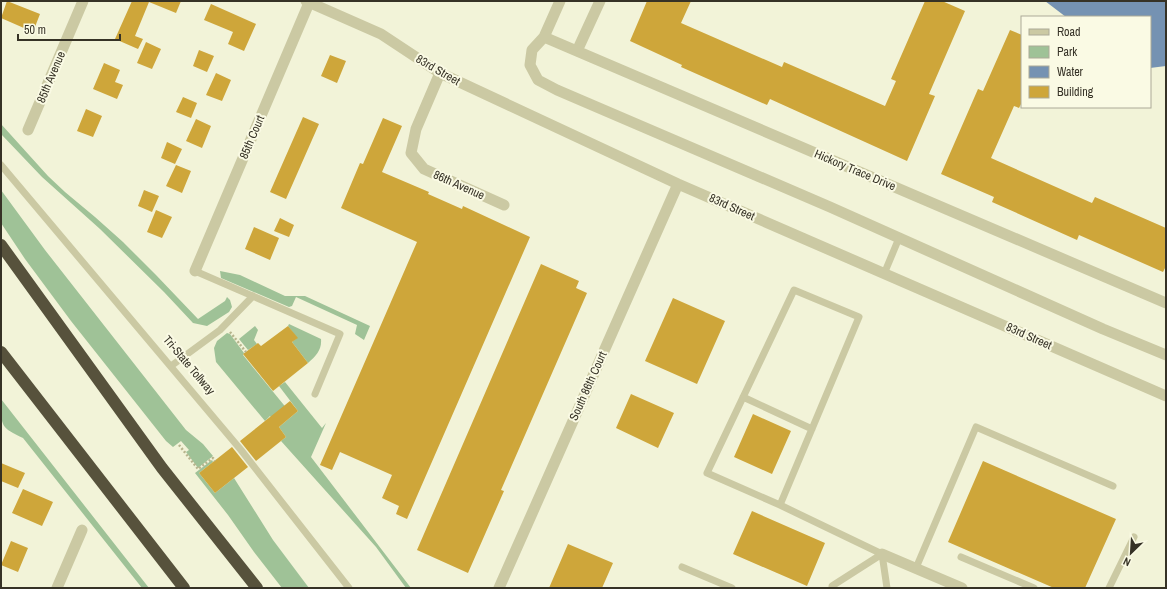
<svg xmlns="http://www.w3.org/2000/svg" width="1167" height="589" viewBox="0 0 1167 589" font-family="'Archivo Narrow',sans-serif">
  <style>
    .green { fill: #9fc297 }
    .water { fill: #7592b2 }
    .building { fill: #cea63a }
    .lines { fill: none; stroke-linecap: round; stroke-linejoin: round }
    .path { stroke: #b7b48d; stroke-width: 2.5; stroke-dasharray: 2 2; stroke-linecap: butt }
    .service { stroke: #cbc9a3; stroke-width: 7 }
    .minor { stroke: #cbc9a3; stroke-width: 11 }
    .motorway { stroke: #57523c; stroke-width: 12 }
    .labels { text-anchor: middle; stroke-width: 4; stroke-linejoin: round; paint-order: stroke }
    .street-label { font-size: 12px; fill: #363226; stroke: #fafae4 }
  </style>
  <rect width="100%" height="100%" fill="#f2f3d8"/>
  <path class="green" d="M 1,124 L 48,176 L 65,192 L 95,217 L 123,242 L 156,275 L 198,319 L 225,301 L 227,297 L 230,300 L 232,307 L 229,312 L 207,326 L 193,323 L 164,292 L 100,229 L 42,177 L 1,134 Z
    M 1,190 L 45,250 L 186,430 L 203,444 L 213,456 L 198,468 L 186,452 L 189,450 L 181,441 L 173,447 L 166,441 L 71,321 L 25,259 L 1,223 Z
    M 220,271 L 240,275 L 285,296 L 305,296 L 370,326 L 364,340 L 355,334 L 357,325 L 296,297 L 292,306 L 289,307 L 221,278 Z
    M 289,324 L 321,339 C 322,350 316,356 308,363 L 292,342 L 297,338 L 288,326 Z
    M 255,326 L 258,330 L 254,340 L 257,344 L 248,350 L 239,339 Z
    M 227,333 L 230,334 L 244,353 L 243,355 L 288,410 L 274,421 L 270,416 L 265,421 L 216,362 L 214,348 L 217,341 Z
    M 285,382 L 322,428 L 326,423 L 311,457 L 411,588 L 406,588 L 376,547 L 281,441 L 286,437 L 279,427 L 298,411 L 279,386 Z
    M 1,399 L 149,588 L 142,588 L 23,438 C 0,427 1,426 1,399 Z
    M 212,460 L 213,462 L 199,473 L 215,493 L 234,478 L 273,540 L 309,588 L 282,588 L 254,552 L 228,515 L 195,473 Z"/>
  <path class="water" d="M 1045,1 L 1166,1 L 1166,66 L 1150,68 L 1150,17 L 1066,17 Z"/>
  <path class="building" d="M 7,1 L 40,14 L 33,32 L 1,18 Z
    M 132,1 L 181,1 L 176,13 L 149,2 L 135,36 L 143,39 L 138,49 L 115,39 Z
    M 647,1 L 691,1 L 681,23 L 782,67 L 784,62 L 885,106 L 896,81 L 891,79 L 925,1 L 942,1 L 965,11 L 929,94 L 935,96 L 907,161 L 770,99 L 767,105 L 681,67 L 682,65 L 630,41 Z
    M 211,4 L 256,24 L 244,51 L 228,44 L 233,32 L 204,20 Z
    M 1010,30 L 1022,35 L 1022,102 L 1019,108 L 1014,106 L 991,158 L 1092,203 L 1095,197 L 1166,228 L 1166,266 L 1163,272 L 1079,235 L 1077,240 L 992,202 L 994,197 L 941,174 L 978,89 L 983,91 Z
    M 146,42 L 161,49 L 152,69 L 137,63 Z
    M 199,50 L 214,56 L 207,72 L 193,66 Z
    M 330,55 L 346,61 L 337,83 L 321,76 Z
    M 104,63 L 120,70 L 115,82 L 123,85 L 117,99 L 93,89 Z
    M 216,73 L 231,80 L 222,101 L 206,95 Z
    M 183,97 L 197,103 L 191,118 L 176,112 Z
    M 86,109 L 102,116 L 93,137 L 77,131 Z
    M 303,117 L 319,124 L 286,199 L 270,192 Z
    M 383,118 L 402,126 L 382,172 L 429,192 L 428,194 L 462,209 L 463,206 L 530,237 L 407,519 L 396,514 L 399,506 L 382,498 L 392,475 L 340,452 L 332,470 L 320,465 L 417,242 L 341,208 L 360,163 L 363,164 Z
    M 196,119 L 211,126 L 202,148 L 186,141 Z
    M 167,142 L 182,149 L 175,164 L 161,158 Z
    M 176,165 L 191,171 L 182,193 L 166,186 Z
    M 144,190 L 159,196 L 152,212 L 138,206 Z
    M 156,210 L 172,217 L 162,238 L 147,232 Z
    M 280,218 L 294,225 L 289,237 L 274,231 Z
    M 254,227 L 279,238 L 270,260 L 245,249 Z
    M 541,264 L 579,281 L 576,288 L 587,293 L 501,490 L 504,491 L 468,573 L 417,550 Z
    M 673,298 L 725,321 L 697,384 L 645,361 Z
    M 288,326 L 298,338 L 292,342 L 308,363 L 273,391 L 243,354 L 258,343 L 261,346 Z
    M 631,394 L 674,413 L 658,448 L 616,428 Z
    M 290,401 L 298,411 L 279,427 L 286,437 L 256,461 L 240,441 Z
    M 753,414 L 791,431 L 772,474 L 734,457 Z
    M 232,447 L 248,467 L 215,493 L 199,473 Z
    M 983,461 L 1116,519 L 1085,588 L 1054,588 L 948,542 Z
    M 1,463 L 25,473 L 18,488 L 1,481 Z
    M 23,489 L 53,502 L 42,526 L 12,513 Z
    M 752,511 L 825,543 L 807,586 L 733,554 Z
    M 11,541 L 28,548 L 18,572 L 1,565 Z
    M 568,544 L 613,563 L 602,588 L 549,588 Z"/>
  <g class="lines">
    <path class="path" d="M 230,332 L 246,352
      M 179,445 L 198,469 L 213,458 L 215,461"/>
    <path class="service" d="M 1,165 L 241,450 L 349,588
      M 195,271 L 340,334 L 315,394
      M 884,274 L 899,238
      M 171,366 L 220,330 L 253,296
      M 743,397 L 812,429
      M 780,505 L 707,473 L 794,290 L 859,317 L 780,505 L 882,554
      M 882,554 L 887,588
      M 961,557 L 1034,588
      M 682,567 L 732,588
      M 916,568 L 976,427 L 1113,486
      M 832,588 L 832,586 L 882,554
      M 1109,588 L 1134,537"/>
    <path class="minor" d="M 306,1 L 381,34 L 440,73 L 678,184 L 1166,396
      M 560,1 L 544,37 L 532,50 L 530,65 L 538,80 L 557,90 L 830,207 L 1103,329 L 1166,355
      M 544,37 L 1166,303
      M 577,51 L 600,1
      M 440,73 L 416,129 L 411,153 L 424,169 L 504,205
      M 28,130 L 83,1
      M 195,271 L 309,3
      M 882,554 L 962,588
      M 57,588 L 82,530
      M 499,588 L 678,184"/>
    <path class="motorway" d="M 1,245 L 162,468 L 257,588
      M 1,352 L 184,588"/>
  </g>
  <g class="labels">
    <g class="street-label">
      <text transform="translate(438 70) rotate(30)" y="4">83rd Street</text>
      <text transform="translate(51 77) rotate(-67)" y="4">85th Avenue</text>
      <text transform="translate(252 137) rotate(-67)" y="4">85th Court</text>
      <text transform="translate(855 170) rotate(23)" y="4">Hickory Trace Drive</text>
      <text transform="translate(459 185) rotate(24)" y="4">86th Avenue</text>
      <text transform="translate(732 207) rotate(24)" y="4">83rd Street</text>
      <text transform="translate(1029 336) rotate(24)" y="4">83rd Street</text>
      <text transform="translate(189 365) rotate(50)" y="4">Tri-State Tollway</text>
      <text transform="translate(588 386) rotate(-66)" y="4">South 86th Court</text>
    </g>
  </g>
  <rect width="1167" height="589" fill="none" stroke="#363226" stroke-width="4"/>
  <rect x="1021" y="16" width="130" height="92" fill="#fafae4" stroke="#acaa98"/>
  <rect x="1029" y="29" width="20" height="6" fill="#cbc9a3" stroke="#acaa98"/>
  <text x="1057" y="36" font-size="12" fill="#363226">Road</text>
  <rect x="1029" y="46" width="20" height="12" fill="#9fc297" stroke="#acaa98"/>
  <text x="1057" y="56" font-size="12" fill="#363226">Park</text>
  <rect x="1029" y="66" width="20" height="12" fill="#7592b2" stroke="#acaa98"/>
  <text x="1057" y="76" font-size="12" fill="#363226">Water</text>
  <rect x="1029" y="86" width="20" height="12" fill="#cea63a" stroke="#acaa98"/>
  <text x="1057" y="96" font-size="12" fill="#363226">Building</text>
  <g transform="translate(1131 553) rotate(205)" stroke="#fafae4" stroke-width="3" paint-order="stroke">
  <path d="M0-3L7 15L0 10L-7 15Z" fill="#363226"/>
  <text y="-6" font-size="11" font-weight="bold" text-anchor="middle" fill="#363226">N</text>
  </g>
  <path d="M18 34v6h102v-6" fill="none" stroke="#363226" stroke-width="2"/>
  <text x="24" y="34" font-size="12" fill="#363226" stroke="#fafae4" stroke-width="3" paint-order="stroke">50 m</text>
</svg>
